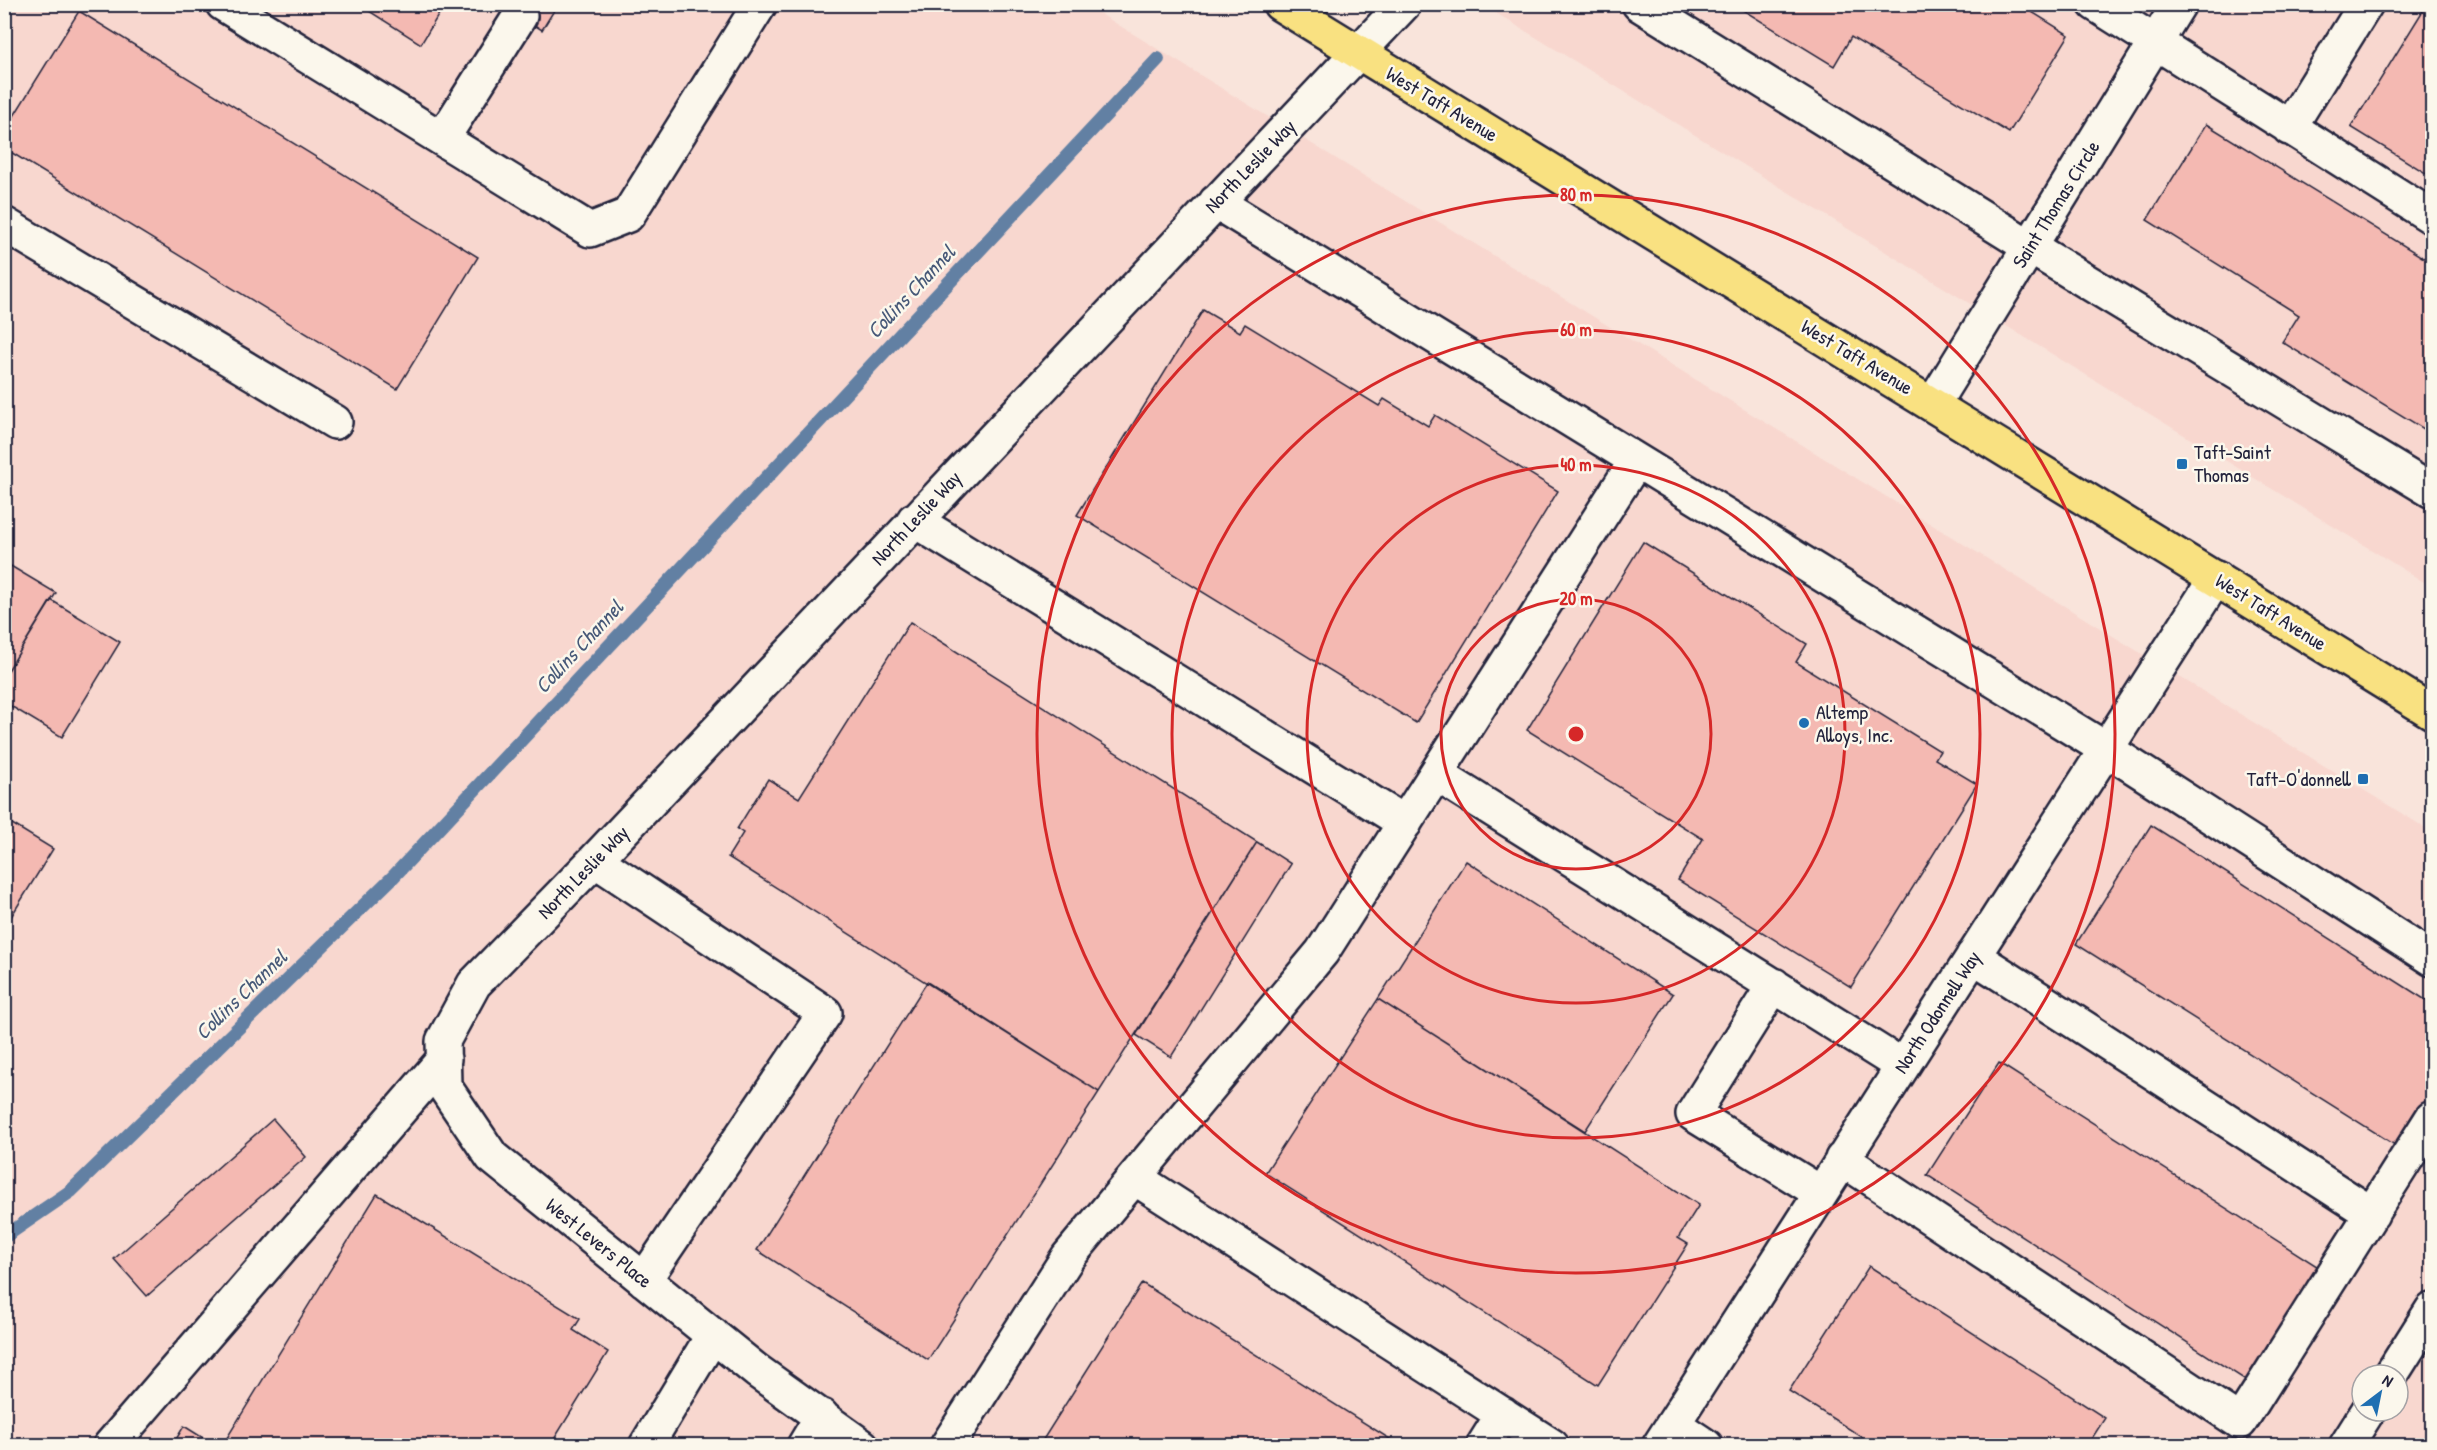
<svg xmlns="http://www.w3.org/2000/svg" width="2437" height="1450" viewBox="0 0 2437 1450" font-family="'Patrick Hand',sans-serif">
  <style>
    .built { fill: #f8d7cf; fill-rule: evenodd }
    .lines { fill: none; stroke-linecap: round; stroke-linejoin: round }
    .stream { stroke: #6280a3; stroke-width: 14 }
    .building { fill: #f4b9b2; stroke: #22223b; stroke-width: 1.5 }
    .minor-casing { stroke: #22223b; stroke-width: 38 }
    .major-casing { stroke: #22223b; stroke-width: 38 }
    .minor { stroke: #fbf7ec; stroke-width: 33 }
    .major { stroke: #f9e181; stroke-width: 33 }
    .ring { fill: none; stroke: #d62828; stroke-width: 3 }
    .poi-dot { fill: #1f6fb2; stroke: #fbf7ec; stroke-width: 2 }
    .labels { text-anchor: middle; stroke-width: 5; stroke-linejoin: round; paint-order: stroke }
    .street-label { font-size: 20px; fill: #22223b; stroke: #fbf7ec }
    .poi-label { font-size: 20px; fill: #22223b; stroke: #fbf7ec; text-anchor: start }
    .water-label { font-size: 21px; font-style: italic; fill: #475978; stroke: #fbf7ec }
    .centre { fill: #d62828; stroke: #fbf7ec; stroke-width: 3 }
    .ring-label { font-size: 18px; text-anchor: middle; font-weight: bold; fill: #d62828; stroke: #fbf7ec; stroke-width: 5; stroke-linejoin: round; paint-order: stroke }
  </style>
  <rect width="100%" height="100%" fill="#f9e4db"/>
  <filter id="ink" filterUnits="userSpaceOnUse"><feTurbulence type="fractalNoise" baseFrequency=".0167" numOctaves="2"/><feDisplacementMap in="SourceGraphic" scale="12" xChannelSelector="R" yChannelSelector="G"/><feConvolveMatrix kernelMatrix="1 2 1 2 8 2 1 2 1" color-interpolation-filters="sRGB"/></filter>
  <g filter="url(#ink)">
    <path class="built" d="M 5,5 L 1086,5 L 2432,832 L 2432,1445 L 5,1446 ZM 2362,1375 L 2398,1375 L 2398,1411 L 2362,1411 Z
      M 1483,5 L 2432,5 L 2432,587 Z"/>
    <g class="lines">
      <path class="stream" d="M 4,1237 L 71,1191 L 393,877 L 1158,59"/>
    </g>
    <path class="building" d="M 358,4 L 445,4 L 421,44 Z
      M 501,4 L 558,4 L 542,30 Z
      M 1733,4 L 2019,4 L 2069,35 L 2009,133 L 1851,37 L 1834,66 Z
      M 2427,4 L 2432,4 L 2432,177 L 2351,127 Z
      M 79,11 L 478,257 L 397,389 L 4,148 L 4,132 Z
      M 2206,124 L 2432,263 L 2432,434 L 2282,342 L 2299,315 L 2147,220 Z
      M 1203,310 L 1240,332 L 1245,324 L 1379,406 L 1384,399 L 1428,426 L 1435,415 L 1558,491 L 1416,723 L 1077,515 Z
      M 1643,542 L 1807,644 L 1796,662 L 1940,751 L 1935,759 L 1977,784 L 1851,987 L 1678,880 L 1703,839 L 1527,730 Z
      M 4,562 L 56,593 L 4,677 Z
      M 51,600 L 120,642 L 62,737 L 4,702 L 4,677 Z
      M 910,622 L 1257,842 L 1099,1092 L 728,857 L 743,833 L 737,829 L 768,779 L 799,798 Z
      M 4,819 L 53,849 L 4,928 Z
      M 2151,825 L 2432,1004 L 2432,1092 L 2398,1147 L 2076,944 Z
      M 1257,842 L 1291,864 L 1171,1057 L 1136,1035 Z
      M 1466,861 L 1673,994 L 1585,1131 L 1378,999 Z
      M 927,982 L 1099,1092 L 928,1360 L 757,1250 Z
      M 1378,999 L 1699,1205 L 1678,1238 L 1688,1244 L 1598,1385 L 1265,1173 Z
      M 1999,1063 L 2320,1268 L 2247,1381 L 1927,1175 Z
      M 273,1119 L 306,1157 L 147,1296 L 114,1259 Z
      M 377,1194 L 580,1319 L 573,1330 L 608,1352 L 550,1446 L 222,1446 Z
      M 1869,1266 L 2105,1418 L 2087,1446 L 1864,1446 L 1862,1437 L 1789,1391 Z
      M 1142,1283 L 1401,1446 L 1039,1446 Z
      M 184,1426 L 216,1446 L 172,1446 Z"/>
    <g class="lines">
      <defs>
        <path id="minor" d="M 223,4 L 590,230 L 628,215 L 760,4
          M 1639,4 L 2030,247 L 2432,491
          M 2095,4 L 2432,217
          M 2289,128 L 2366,4
          M 442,139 L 520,16
          M 1216,202 L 2106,749 L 2432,959
          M 4,224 L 335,422
          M 1933,404 L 2179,4
          M 914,520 L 1405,823
          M 1436,774 L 1902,1066
          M 595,860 L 825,1013 L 644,1280
          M 1973,956 L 2372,1214
          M 1774,985 L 1693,1114 L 1821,1193
          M 1842,1159 L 2240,1422 L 2432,1118
          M 1135,1178 L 1552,1446
          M 2391,1375 L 2432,1310
          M 1673,1424 L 1706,1446
          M 110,1446 L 444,1059
          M 646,1446 L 713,1335
          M 804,1446 L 822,1416
          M 862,1446 L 757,1371 L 492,1157 L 444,1086 L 443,1041 L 474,984 L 595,860 L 1404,4
          M 947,1446 L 1068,1257 L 1322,952 L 1636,461
          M 1483,1446 L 1503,1414
          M 1659,1446 L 2216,578
          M 2346,1446 L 2368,1411"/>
        <path id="major" d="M 1280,4 L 2432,712"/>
      </defs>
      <use href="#minor" class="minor-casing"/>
      <use href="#major" class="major-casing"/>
      <use href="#minor" class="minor"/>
      <use href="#major" class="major"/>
    </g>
  </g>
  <g class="ring">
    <circle cx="1576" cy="734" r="135"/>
    <circle cx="1576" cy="734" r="269"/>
    <circle cx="1576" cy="734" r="404"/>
    <circle cx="1576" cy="734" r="539"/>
  </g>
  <g class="poi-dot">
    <rect x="2176" y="458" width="12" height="12" rx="3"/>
    <circle cx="1804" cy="723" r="6"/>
    <rect x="2357" y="773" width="12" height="12" rx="3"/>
  </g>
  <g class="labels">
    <g class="street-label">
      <text transform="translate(1442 104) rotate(31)" y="7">West Taft Avenue</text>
      <text transform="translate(1250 166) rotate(-46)" y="7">North Leslie Way</text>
      <text transform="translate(2056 204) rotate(-58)" y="7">Saint Thomas Circle</text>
      <text transform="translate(1857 357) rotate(31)" y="7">West Taft Avenue</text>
      <text transform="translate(916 518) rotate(-47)" y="7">North Leslie Way</text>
      <text transform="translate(2271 612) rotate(32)" y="7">West Taft Avenue</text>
      <text transform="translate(583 872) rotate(-46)" y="7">North Leslie Way</text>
      <text transform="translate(1937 1012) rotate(-57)" y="7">North Odonnell Way</text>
      <text transform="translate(599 1243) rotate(39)" y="7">West Levers Place</text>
    </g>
    <g class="poi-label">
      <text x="2194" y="459">Taft-Saint<tspan x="2194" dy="23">Thomas</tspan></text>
      <text x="1816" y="719">Altemp<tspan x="1816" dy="23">Alloys, Inc.</tspan></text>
      <text x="2351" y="786" text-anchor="end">Taft-O'donnell</text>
    </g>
    <g class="water-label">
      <text transform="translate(911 292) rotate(-47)" y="7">Collins Channel</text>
      <text transform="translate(579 647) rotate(-47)" y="7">Collins Channel</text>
      <text transform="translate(241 995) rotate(-44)" y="7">Collins Channel</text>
    </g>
  </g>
  <circle cx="1576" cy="734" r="9" class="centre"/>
  <g class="ring-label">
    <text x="1576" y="201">80 m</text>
    <text x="1576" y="336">60 m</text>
    <text x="1576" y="471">40 m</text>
    <text x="1576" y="605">20 m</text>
  </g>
  <rect width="2437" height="1450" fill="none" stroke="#fbf7ec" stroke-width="24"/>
  <rect x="12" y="12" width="2413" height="1426" fill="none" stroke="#22223b" stroke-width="2" filter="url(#ink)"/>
  <g transform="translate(2380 1393) rotate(32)"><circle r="28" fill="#fbf7ec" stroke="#a4a2a5" stroke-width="1.5"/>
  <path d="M0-4.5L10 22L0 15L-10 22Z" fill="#1f6fb2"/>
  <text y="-9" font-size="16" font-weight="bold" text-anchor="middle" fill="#22223b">N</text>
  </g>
</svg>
